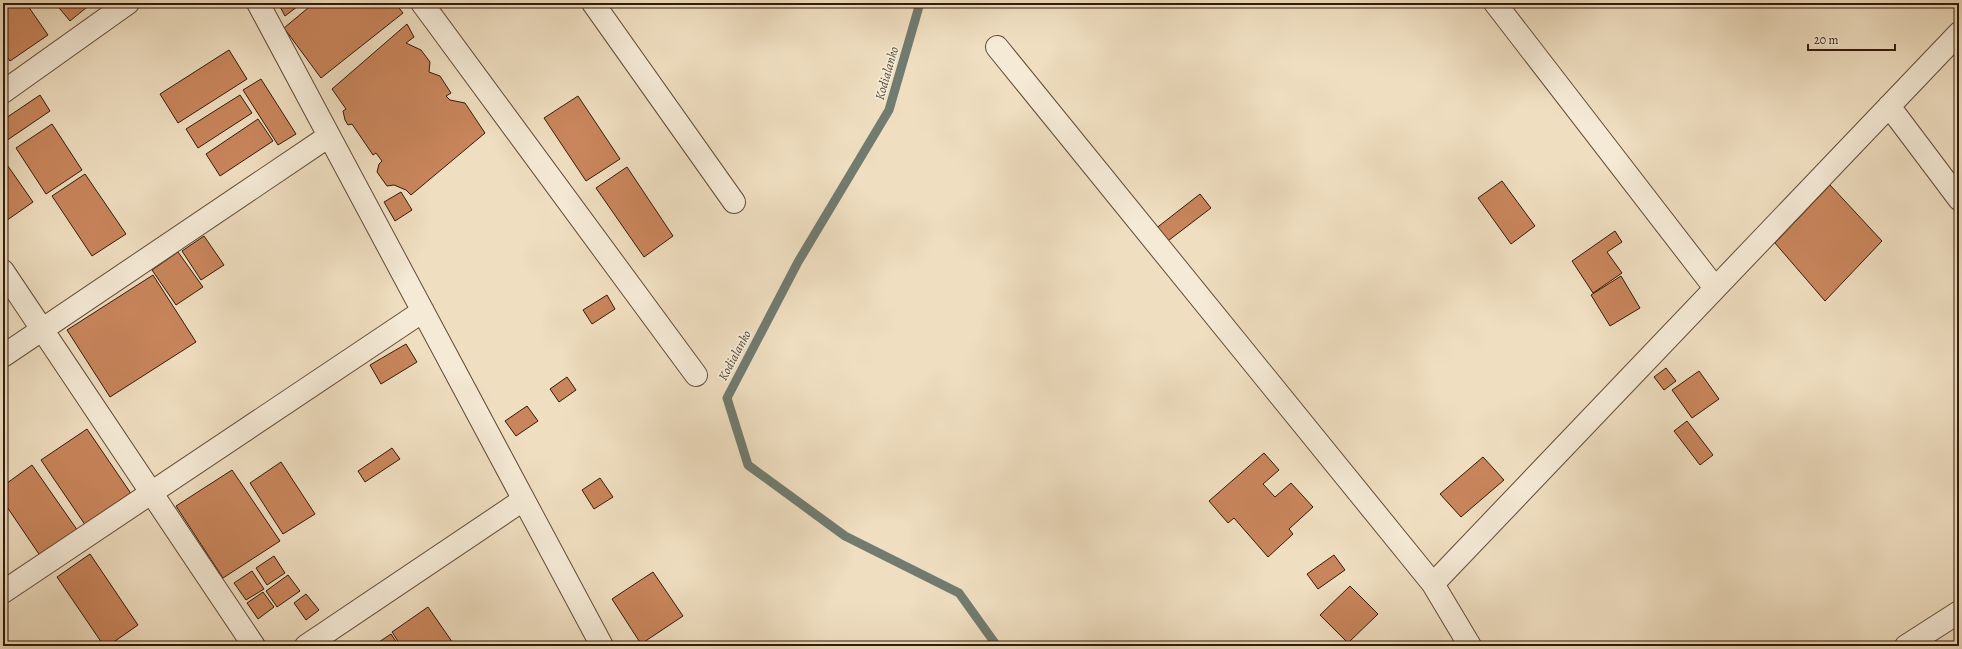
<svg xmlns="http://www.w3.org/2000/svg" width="1962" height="649" viewBox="0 0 1962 649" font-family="Alegreya,serif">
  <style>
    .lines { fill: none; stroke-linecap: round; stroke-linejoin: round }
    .stream { stroke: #717b6f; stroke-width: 9 }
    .building { fill: #c9855b; stroke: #341a0a }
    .street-casing { stroke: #634b38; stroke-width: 24 }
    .street { stroke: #f5ead6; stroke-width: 22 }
    .labels { text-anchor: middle; stroke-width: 3.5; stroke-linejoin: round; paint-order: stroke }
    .water-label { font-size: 13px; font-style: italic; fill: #534b3c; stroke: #f5ead6 }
  </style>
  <rect width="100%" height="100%" fill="#efdec0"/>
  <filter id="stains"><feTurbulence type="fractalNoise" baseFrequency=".005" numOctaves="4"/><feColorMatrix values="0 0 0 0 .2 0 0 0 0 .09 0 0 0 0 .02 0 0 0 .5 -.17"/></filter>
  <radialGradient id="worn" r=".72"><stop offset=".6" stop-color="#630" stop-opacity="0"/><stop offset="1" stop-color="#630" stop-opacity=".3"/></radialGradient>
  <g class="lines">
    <path class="stream" d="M 920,3 L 889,110 L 798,262 L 727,398 L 748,465 L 845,536 L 959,593 L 997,646"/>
  </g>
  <path class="building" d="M 3,3 L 26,3 L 48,35 L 10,61 L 3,51 Z
    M 55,3 L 92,3 L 70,21 Z
    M 278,3 L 302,3 L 285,16 Z
    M 314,3 L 395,3 L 403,13 L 321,78 L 284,28 Z
    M 407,24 L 414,37 L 406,43 L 421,50 L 430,62 L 429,72 L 440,76 L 451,93 L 446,96 L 450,100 L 465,103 L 485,133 L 411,195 L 406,190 L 394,185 L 387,186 L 377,172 L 379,164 L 382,161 L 376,153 L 373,155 L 352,124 L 348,125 L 345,120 L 343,111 L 346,109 L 332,89 Z
    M 229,50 L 247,79 L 178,123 L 160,94 Z
    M 261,79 L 296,134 L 278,145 L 243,90 Z
    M 40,95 L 50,111 L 3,143 L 3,120 Z
    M 240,95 L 252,113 L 198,148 L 186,129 Z
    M 578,96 L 620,159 L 586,181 L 544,118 Z
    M 258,119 L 273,141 L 220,176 L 206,154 Z
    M 52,124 L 82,170 L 46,194 L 16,148 Z
    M 3,159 L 33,202 L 3,223 Z
    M 627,167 L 673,236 L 644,257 L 596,188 Z
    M 85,174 L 126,234 L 92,256 L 52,196 Z
    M 1502,181 L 1535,226 L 1511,244 L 1478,198 Z
    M 1830,185 L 1882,241 L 1825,301 L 1775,243 Z
    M 401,192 L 412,210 L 395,221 L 384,202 Z
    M 1200,194 L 1211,208 L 1160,247 L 1150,233 Z
    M 1615,231 L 1622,242 L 1607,252 L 1622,273 L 1593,293 L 1572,261 Z
    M 204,236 L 224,265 L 201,280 L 182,251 Z
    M 178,252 L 203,287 L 176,305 L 152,270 Z
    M 153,275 L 196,342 L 110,397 L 67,330 Z
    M 1621,276 L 1640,308 L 1610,326 L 1591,295 Z
    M 607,295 L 615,309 L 592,324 L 583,310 Z
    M 406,344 L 417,362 L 381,384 L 370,365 Z
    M 1666,368 L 1676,381 L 1664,390 L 1654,377 Z
    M 1699,371 L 1719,399 L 1692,418 L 1672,390 Z
    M 567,377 L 576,390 L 559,402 L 550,389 Z
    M 527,406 L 538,421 L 516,436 L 505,421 Z
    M 1687,421 L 1713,455 L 1700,465 L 1674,431 Z
    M 87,429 L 134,498 L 88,529 L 41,460 Z
    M 392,448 L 400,459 L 365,482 L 358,471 Z
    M 1264,453 L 1279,470 L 1263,484 L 1275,497 L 1291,483 L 1313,507 L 1289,529 L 1293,534 L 1268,557 L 1234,518 L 1228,523 L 1209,501 Z
    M 1483,457 L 1504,480 L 1461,517 L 1440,494 Z
    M 281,462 L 315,514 L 283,534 L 250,483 Z
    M 32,465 L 80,534 L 43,560 L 3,501 L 3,486 Z
    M 232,470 L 280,541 L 223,578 L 176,506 Z
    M 600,478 L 613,497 L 594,509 L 582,490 Z
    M 90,554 L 138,625 L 108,646 L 104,646 L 57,577 Z
    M 1334,555 L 1345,570 L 1318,589 L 1307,574 Z
    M 274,556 L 285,573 L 267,585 L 256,568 Z
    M 252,571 L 264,589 L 246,600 L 234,583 Z
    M 653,572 L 683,616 L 641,644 L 612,599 Z
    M 288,575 L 300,591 L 277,607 L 266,591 Z
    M 1350,586 L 1378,614 L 1348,643 L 1320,615 Z
    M 263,592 L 274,607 L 258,619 L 247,603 Z
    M 306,594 L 319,610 L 306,620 L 294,603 Z
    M 428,607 L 455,646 L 401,646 L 392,632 Z
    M 391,634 L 399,646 L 373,646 Z"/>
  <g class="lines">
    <defs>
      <path id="street" d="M 258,3 L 602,646
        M 422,3 L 696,375
        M 593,3 L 734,202
        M 1495,3 L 1715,288
        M 997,47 L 1433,584
        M 3,92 L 128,3
        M 1889,106 L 1959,199
        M 3,271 L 254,646
        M 3,356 L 329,136
        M 3,592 L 423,311
        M 306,646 L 523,500
        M 1470,646 L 1433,584 L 1959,33
        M 1906,646 L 1959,612"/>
    </defs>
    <use href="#street" class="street-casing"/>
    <use href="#street" class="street"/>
  </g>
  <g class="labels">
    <g class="water-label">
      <text transform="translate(886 73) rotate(-74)" y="5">Kodialanko</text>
      <text transform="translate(734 355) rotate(-62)" y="5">Kodialanko</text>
    </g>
  </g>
  <rect width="1962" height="649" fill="none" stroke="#efdec0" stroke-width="16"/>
  <rect x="4" y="4" width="1954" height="641" fill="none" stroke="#341a0a" stroke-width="2"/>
  <rect x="8" y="8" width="1946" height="633" fill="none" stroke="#341a0a"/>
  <path d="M1808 44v6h87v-6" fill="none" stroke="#341a0a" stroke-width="2"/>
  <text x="1814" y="44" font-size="12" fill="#341a0a" stroke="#f5ead6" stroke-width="3" paint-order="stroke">20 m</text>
  <rect width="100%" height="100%" filter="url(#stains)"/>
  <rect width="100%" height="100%" fill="url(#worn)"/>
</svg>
